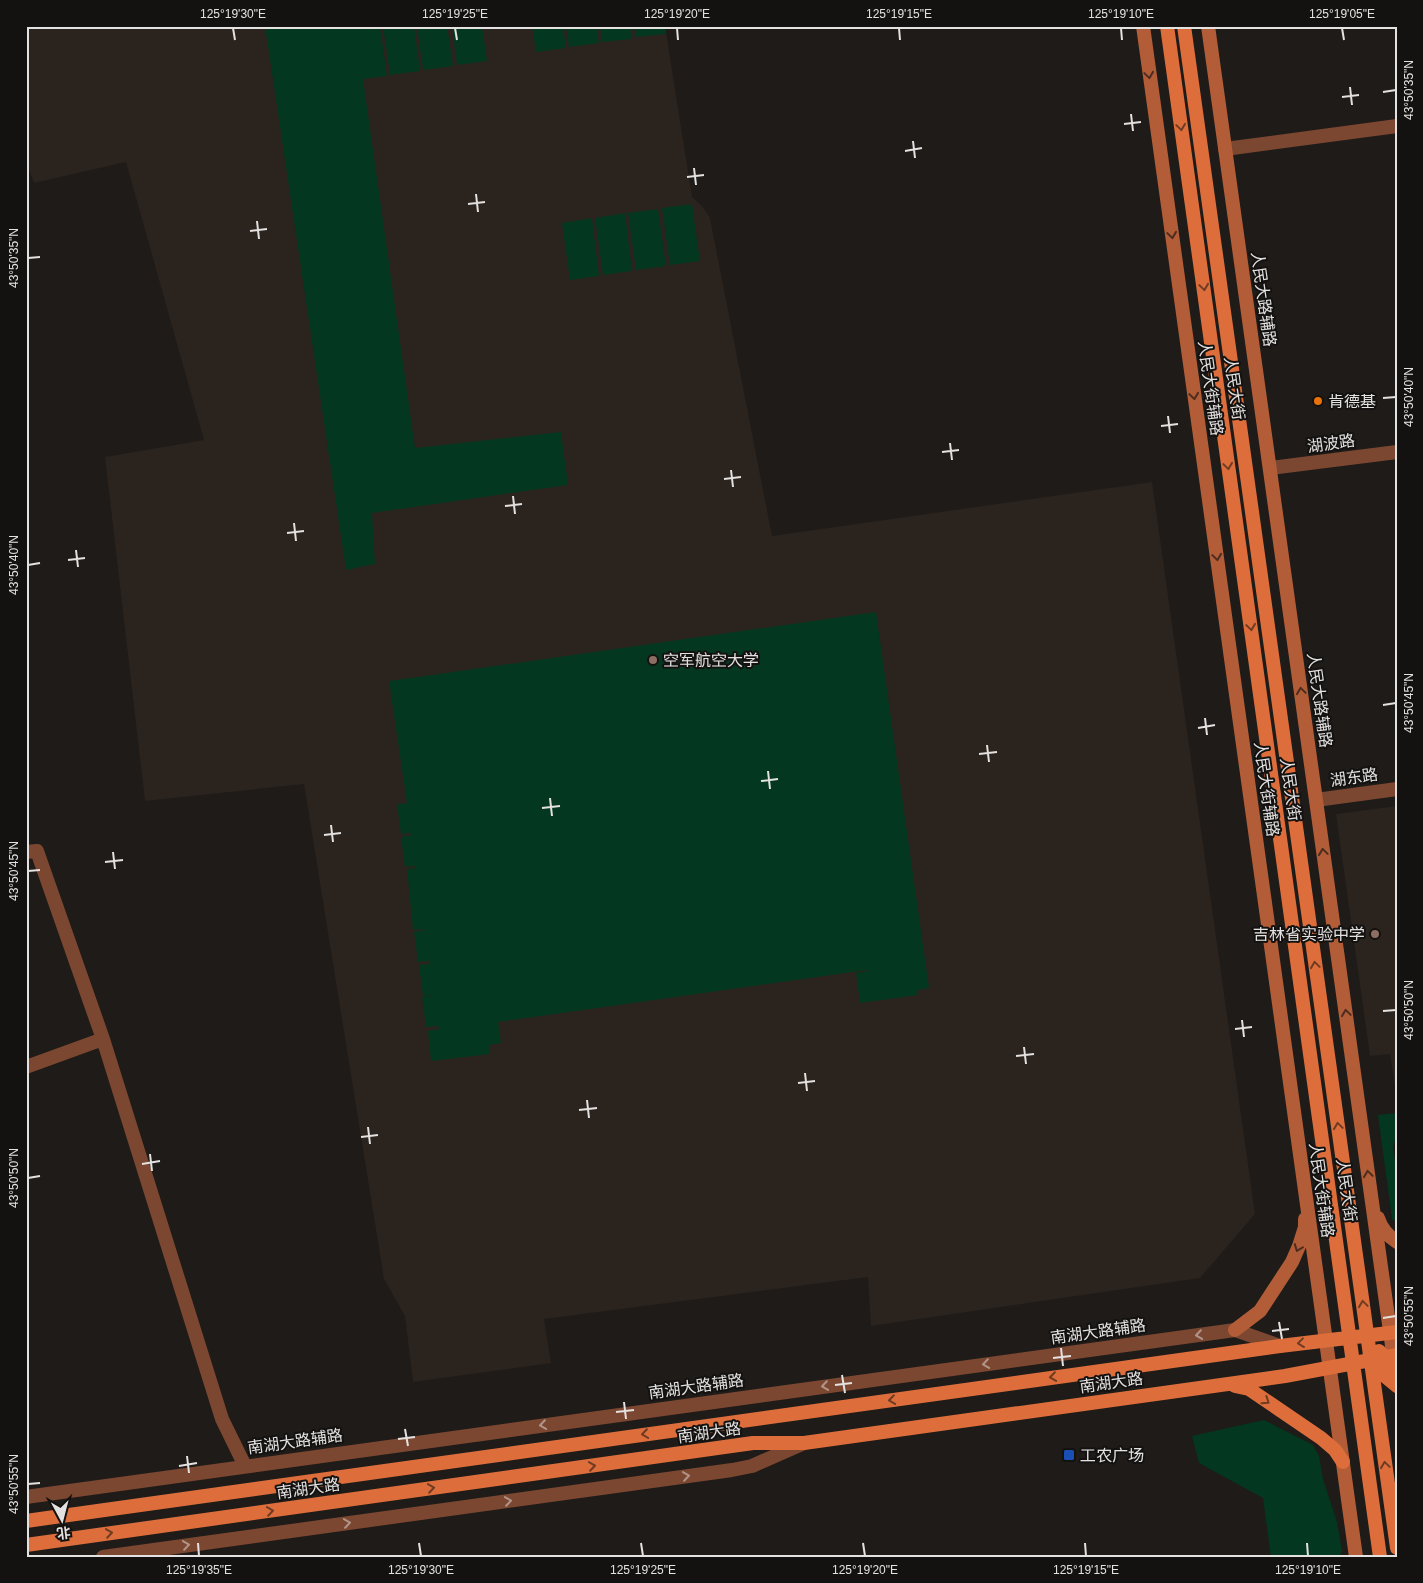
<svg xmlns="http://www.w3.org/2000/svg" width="1423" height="1583" viewBox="0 0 1423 1583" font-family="Arial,'Noto Sans SC',sans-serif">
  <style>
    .built { fill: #2b231d }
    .green { fill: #04371f }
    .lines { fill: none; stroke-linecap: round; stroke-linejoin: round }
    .minor { stroke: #7c4730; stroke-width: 14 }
    .tertiary { stroke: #7c4730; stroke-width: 14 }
    .secondary { stroke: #b25d37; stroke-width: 14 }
    .primary { stroke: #dd6e3b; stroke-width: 14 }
    .oneway { stroke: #4b2c1e }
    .oneway2 { stroke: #6e3b23 }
    .oneway3 { stroke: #b09488 }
    .ticks { fill: none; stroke: #e4e2e1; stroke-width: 2 }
    .food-dot { fill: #e8710a; stroke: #141210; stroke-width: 2 }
    .education-dot { fill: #8d6e63; stroke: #141210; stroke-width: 2 }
    .transit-dot { fill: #1a4fb4; stroke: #141210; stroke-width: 2 }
    .labels { text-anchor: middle; stroke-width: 4; stroke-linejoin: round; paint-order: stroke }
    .street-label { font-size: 16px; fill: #e4e2e1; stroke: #141210 }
    .poi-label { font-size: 16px; fill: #e4e2e1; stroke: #141210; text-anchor: start }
    .neatline { fill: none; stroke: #e4e2e1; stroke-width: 2 }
    .ticks-label { font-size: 12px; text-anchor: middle; fill: #e4e2e1 }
  </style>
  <rect width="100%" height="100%" fill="#1e1b19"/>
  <path class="built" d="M 26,26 L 665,26 L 692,197 L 703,207 L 710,218 L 772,536 L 1152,482 L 1255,1214 L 1200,1278 L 871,1326 L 868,1277 L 544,1319 L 551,1363 L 413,1382 L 405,1316 L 384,1279 L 304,784 L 145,801 L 105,457 L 204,440 L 126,162 L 34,183 L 26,162 Z
    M 1397,806 L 1397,1099 L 1390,1054 L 1370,1056 L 1336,814 Z"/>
  <path class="green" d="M 265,26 L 380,26 L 387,76 L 363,79 L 415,448 L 561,432 L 568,485 L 372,513 L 375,564 L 346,570 Z
    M 383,26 L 414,26 L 420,71 L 390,75 Z
    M 417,26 L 447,26 L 453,66 L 423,70 Z
    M 452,26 L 482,26 L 487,61 L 457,65 Z
    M 532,26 L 563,26 L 566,48 L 536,52 Z
    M 566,26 L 596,26 L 599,43 L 569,47 Z
    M 600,26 L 630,26 L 632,39 L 602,42 Z
    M 634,26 L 665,26 L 666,34 L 636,37 Z
    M 692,204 L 700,261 L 670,265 L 662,208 Z
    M 658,209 L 666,266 L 636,270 L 628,213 Z
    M 625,213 L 632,271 L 603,275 L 595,218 Z
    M 592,218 L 599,276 L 570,280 L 562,223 Z
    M 876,612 L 929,988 L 918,990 L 918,995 L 860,1003 L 856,973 L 867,971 L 867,970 L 498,1022 L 501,1043 L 489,1045 L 490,1054 L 431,1061 L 428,1031 L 439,1029 L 438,1026 L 426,1027 L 422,997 L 434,995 L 423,996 L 419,965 L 429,964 L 429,961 L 418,962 L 414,932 L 424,930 L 424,929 L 413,930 L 407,869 L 416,868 L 415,866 L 405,867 L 401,837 L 411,835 L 411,833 L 401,834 L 397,804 L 407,803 L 389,681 Z
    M 1397,1113 L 1397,1134 L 1393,1147 L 1397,1175 L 1397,1222 L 1392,1219 L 1378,1115 Z
    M 1264,1420 L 1313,1445 L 1319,1456 L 1323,1479 L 1337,1522 L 1342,1551 L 1339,1557 L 1271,1557 L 1263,1498 L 1199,1463 L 1192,1436 Z"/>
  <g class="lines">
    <path class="minor" d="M 1225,149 L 1397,126
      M 1270,468 L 1397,452
      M 1316,800 L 1397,789
      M 26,852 L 37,851 L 103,1039 L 222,1419 L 245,1466
      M 26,1067 L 103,1039"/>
    <path class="tertiary" d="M 26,1497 L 1235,1330 L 1280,1346
      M 103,1557 L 732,1470 L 752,1466 L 804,1443"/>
    <path class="secondary" d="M 1143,26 L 1356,1557
      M 1208,26 L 1395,1367
      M 1378,1218 C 1381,1228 1388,1236 1397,1242
      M 1235,1330 L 1260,1311 L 1292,1262 L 1299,1246 L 1305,1227 L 1305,1219"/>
    <path class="primary" d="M 1167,26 L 1380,1557
      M 1184,26 L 1397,1548
      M 1379,1351 L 1397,1371
      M 1368,1362 L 1397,1386
      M 1235,1386 L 1249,1389 L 1321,1438 L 1335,1450 L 1343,1462
      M 26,1521 L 1280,1346 L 1397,1332
      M 26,1545 L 753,1443 L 804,1443 L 1285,1376 L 1397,1355"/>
  </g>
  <defs><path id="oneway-chevron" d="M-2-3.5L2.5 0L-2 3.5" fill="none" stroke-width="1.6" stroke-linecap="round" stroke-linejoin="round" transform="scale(1.25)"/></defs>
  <g class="oneway">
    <use href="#oneway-chevron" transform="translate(1149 75) rotate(82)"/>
    <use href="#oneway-chevron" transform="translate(1172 235) rotate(82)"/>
    <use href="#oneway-chevron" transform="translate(1194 396) rotate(82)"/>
    <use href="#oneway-chevron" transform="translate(1217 557) rotate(82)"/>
    <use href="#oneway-chevron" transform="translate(1301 691) rotate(-98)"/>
    <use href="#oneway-chevron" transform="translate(1323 852) rotate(-98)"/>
    <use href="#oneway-chevron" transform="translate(1346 1013) rotate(-98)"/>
    <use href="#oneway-chevron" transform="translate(1368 1174) rotate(-98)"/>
    <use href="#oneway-chevron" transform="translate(1298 1248) rotate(111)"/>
  </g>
  <g class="oneway2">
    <use href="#oneway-chevron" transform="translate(1181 127) rotate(82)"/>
    <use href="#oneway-chevron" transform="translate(1204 287) rotate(82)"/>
    <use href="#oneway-chevron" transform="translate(1228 466) rotate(82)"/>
    <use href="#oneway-chevron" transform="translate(1251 627) rotate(82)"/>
    <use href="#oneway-chevron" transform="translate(1315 965) rotate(-98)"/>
    <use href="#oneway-chevron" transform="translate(1338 1126) rotate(-98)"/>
    <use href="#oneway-chevron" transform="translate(1363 1304) rotate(-98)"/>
    <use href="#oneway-chevron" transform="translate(1301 1343) rotate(173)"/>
    <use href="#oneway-chevron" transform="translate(1053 1377) rotate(172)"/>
    <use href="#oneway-chevron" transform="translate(892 1400) rotate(172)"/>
    <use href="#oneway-chevron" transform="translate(1266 1401) rotate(34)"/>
    <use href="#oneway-chevron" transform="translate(645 1434) rotate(172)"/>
    <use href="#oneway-chevron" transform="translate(1385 1465) rotate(-98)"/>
    <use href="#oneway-chevron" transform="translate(592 1466) rotate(-8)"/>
    <use href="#oneway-chevron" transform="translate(431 1488) rotate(-8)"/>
    <use href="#oneway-chevron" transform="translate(270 1511) rotate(-8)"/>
    <use href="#oneway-chevron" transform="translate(109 1533) rotate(-8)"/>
  </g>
  <g class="oneway3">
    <use href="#oneway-chevron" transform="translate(1199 1335) rotate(172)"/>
    <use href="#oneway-chevron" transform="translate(986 1364) rotate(172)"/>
    <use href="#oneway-chevron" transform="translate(825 1386) rotate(172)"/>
    <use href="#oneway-chevron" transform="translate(543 1425) rotate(172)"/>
    <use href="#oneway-chevron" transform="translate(686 1476) rotate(-8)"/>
    <use href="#oneway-chevron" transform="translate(508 1501) rotate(-8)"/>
    <use href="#oneway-chevron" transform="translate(347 1523) rotate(-8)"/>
    <use href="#oneway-chevron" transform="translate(186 1545) rotate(-8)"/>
  </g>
  <path class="ticks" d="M 233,28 L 235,40M 455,28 L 457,40M 677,28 L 678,40M 899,28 L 900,40M 1121,28 L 1122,40M 1342,28 L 1344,40M 1350,87 L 1352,105M 1383,92 L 1396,90M 1342,97 L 1359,95M 1131,114 L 1133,131M 1124,124 L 1141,122M 913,141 L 915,158M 905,151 L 922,148M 694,168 L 696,185M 687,177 L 704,175M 476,194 L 478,212M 468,204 L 485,202M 257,221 L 259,239M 250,231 L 267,229M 28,258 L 40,257M 1383,398 L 1396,397M 1168,416 L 1170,433M 1161,426 L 1178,424M 950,443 L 952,460M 942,452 L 959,450M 731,470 L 733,487M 724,479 L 741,477M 513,496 L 515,514M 505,506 L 522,504M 294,523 L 296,541M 287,533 L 304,531M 76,550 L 78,567M 68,560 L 85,558M 28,565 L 40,563M 1383,705 L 1396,703M 1205,718 L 1207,735M 1198,728 L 1215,725M 987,745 L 989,762M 979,754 L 997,752M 768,771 L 770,789M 761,781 L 778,779M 550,798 L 552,816M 542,808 L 560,806M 331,825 L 333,842M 324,835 L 341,833M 113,852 L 115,869M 105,862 L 123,860M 28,871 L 40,870M 1383,1011 L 1396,1010M 1242,1020 L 1244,1037M 1235,1029 L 1252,1027M 1024,1047 L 1026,1064M 1016,1056 L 1034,1054M 805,1073 L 807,1091M 798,1083 L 815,1081M 587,1100 L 589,1118M 579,1110 L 597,1108M 368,1127 L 370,1144M 361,1137 L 378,1135M 150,1154 L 152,1171M 142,1164 L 160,1161M 28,1178 L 40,1176M 1383,1318 L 1396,1316M 1279,1322 L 1282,1339M 1272,1331 L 1289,1329M 1061,1348 L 1063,1366M 1053,1358 L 1071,1356M 842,1375 L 845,1393M 835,1385 L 852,1383M 624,1402 L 626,1419M 616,1412 L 634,1410M 405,1429 L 408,1446M 398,1439 L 415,1437M 187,1456 L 189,1473M 179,1466 L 197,1463M 28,1484 L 40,1483M 198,1543 L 199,1556M 419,1543 L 421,1556M 641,1543 L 643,1556M 863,1543 L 865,1556M 1085,1543 L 1086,1556M 1307,1543 L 1308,1556"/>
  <circle class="food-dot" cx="1318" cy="401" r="5"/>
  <g class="education-dot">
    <circle cx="653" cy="660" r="5"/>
    <circle cx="1375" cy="934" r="5"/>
  </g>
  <rect class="transit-dot" x="1063" y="1449" width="12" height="12" rx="2.5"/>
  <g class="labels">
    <g class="street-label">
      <text transform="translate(1264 299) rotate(82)" y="6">人民大路辅路</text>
      <text transform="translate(1211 388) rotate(82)" y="6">人民大街辅路</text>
      <text transform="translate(1235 388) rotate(82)" y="6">人民大街</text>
      <text transform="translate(1331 443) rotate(-8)" y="6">湖波路</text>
      <text transform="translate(1320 700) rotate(82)" y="6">人民大路辅路</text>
      <text transform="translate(1354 777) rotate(-8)" y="6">湖东路</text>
      <text transform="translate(1267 789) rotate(82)" y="6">人民大街辅路</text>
      <text transform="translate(1291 789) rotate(82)" y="6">人民大街</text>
      <text transform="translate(1322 1190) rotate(82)" y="6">人民大街辅路</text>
      <text transform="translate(1347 1190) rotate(82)" y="6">人民大街</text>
      <text transform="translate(1098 1331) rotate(-8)" y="6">南湖大路辅路</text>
      <text transform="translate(1111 1382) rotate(-8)" y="6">南湖大路</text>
      <text transform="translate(696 1386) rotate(-8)" y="6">南湖大路辅路</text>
      <text transform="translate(709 1432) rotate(-8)" y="6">南湖大路</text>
      <text transform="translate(295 1441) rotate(-8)" y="6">南湖大路辅路</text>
      <text transform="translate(308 1488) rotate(-8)" y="6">南湖大路</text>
    </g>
    <g class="poi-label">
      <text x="1328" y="407">肯德基</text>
      <text x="663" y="666">空军航空大学</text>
      <text x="1365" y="940" text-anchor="end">吉林省实验中学</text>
      <text x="1080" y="1461">工农广场</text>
    </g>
  </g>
  <rect width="1423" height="1583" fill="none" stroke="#141210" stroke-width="55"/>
  <g transform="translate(62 1520) rotate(173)" stroke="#141210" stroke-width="4" paint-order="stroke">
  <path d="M0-4L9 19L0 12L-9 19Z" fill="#e4e2e1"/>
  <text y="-8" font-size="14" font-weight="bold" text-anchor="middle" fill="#e4e2e1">北</text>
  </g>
  <rect x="28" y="28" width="1368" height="1528" class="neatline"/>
  <g class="ticks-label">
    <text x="233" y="18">125°19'30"E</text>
    <text x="455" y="18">125°19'25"E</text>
    <text x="677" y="18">125°19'20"E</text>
    <text x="899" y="18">125°19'15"E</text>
    <text x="1121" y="18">125°19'10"E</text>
    <text x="1342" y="18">125°19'05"E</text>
    <text transform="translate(1409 90) rotate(-90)" y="4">43°50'35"N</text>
    <text transform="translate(14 258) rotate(-90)" y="4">43°50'35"N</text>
    <text transform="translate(1409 397) rotate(-90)" y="4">43°50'40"N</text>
    <text transform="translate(14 565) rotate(-90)" y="4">43°50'40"N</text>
    <text transform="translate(1409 703) rotate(-90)" y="4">43°50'45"N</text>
    <text transform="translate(14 871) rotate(-90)" y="4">43°50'45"N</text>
    <text transform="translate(1409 1010) rotate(-90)" y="4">43°50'50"N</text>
    <text transform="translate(14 1178) rotate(-90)" y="4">43°50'50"N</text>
    <text transform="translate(1409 1316) rotate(-90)" y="4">43°50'55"N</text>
    <text transform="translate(14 1484) rotate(-90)" y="4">43°50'55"N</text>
    <text x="199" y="1574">125°19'35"E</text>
    <text x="421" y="1574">125°19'30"E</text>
    <text x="643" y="1574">125°19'25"E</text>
    <text x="865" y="1574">125°19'20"E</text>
    <text x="1086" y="1574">125°19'15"E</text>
    <text x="1308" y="1574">125°19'10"E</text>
  </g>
</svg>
